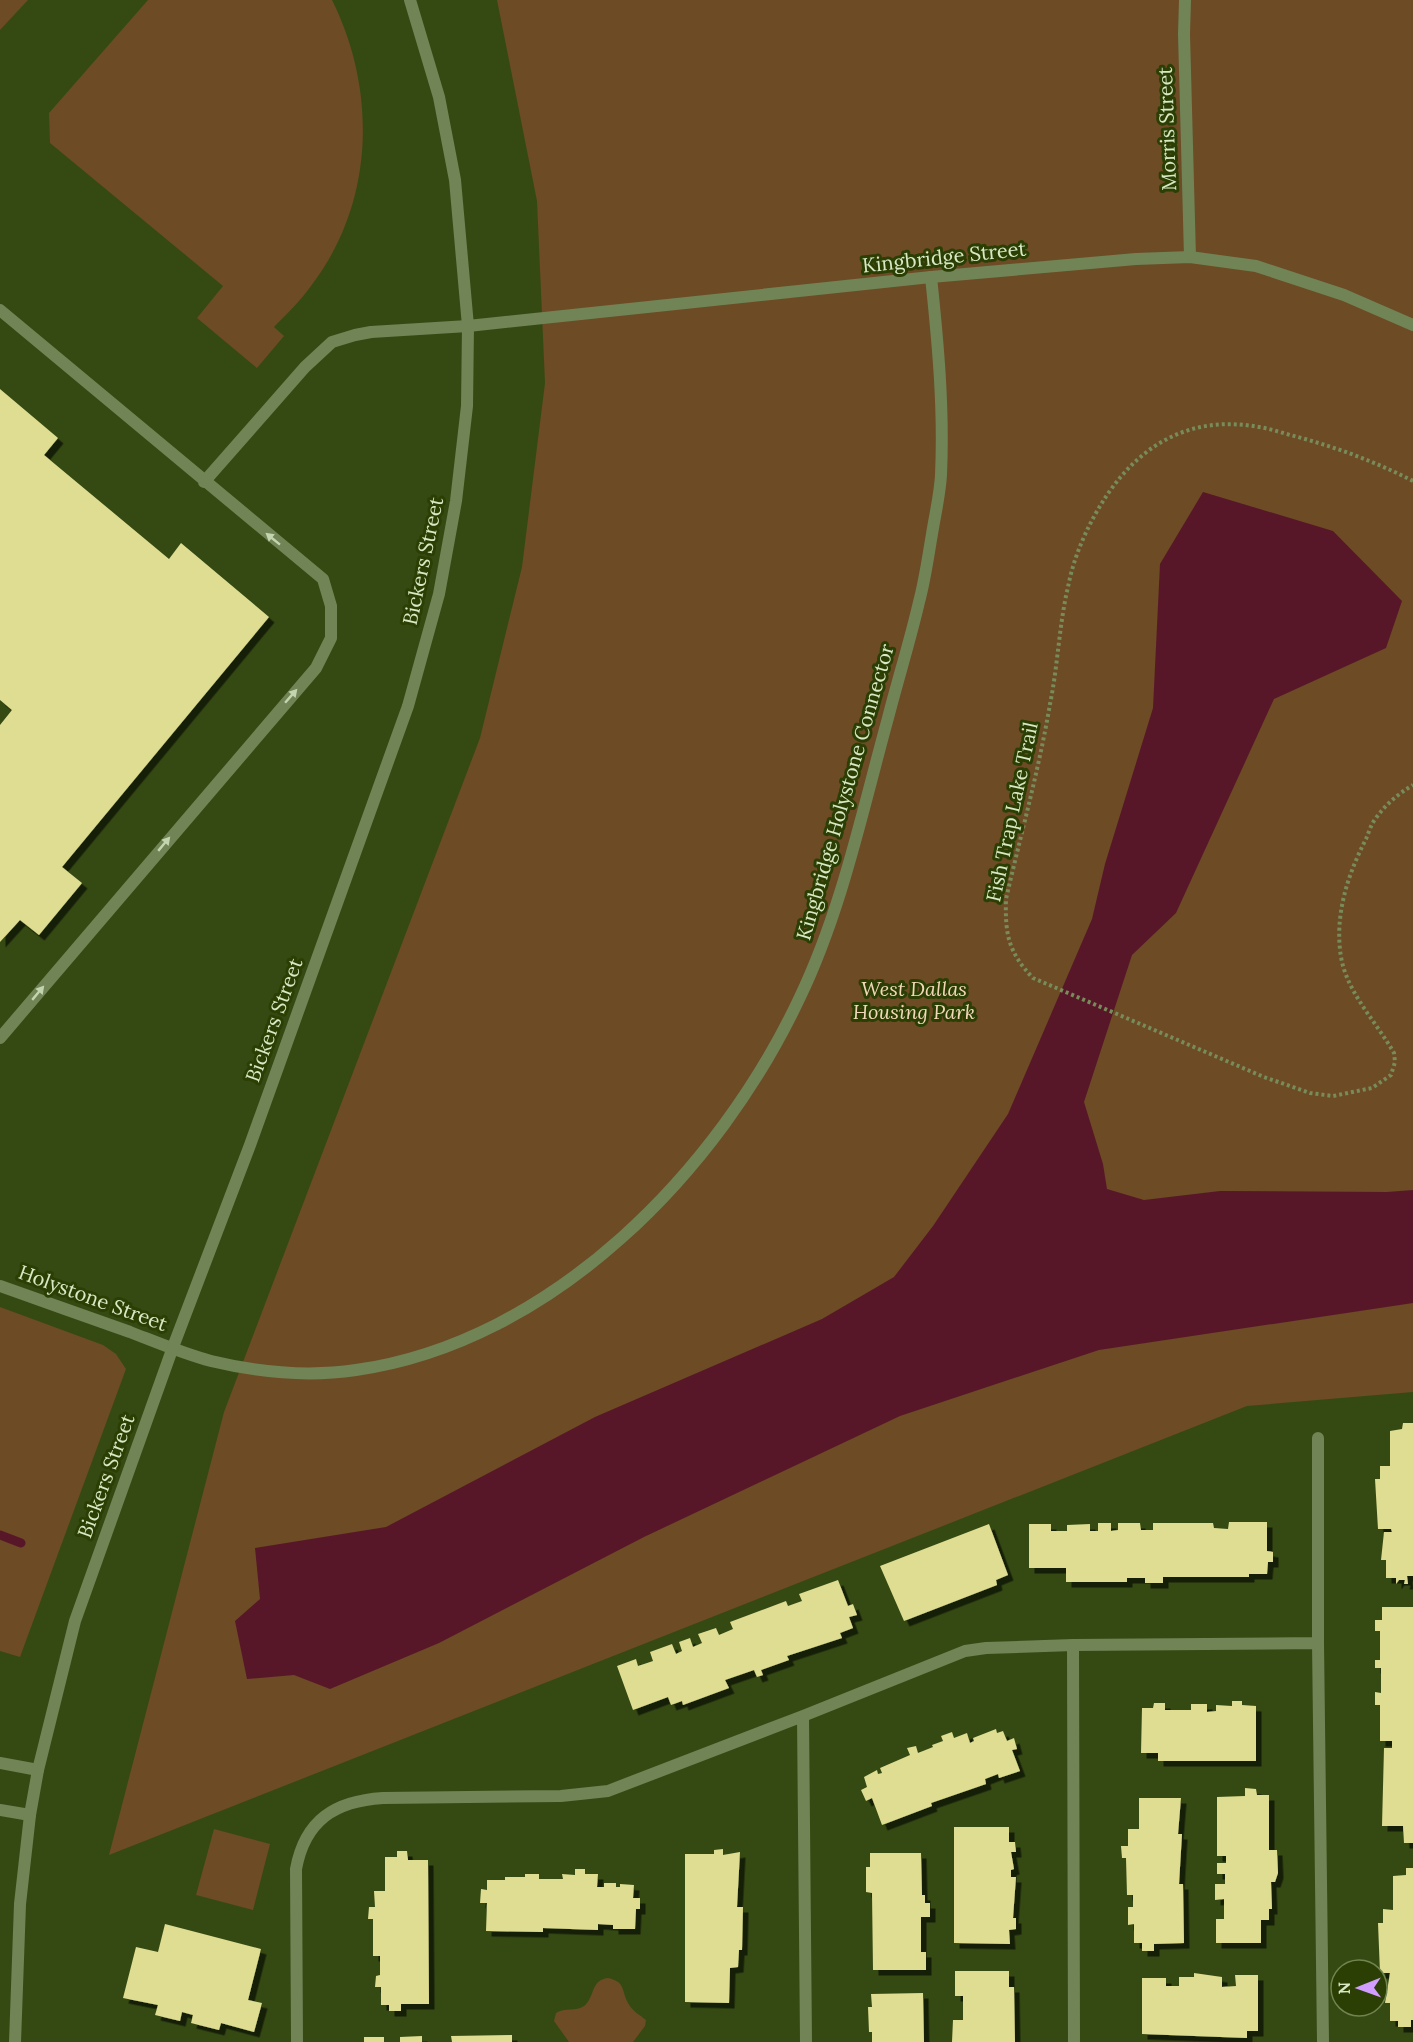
<svg xmlns="http://www.w3.org/2000/svg" width="1413" height="2042" viewBox="0 0 1413 2042" font-family="Lora,serif">
  <style>
    .green { fill: #6c4b25 }
    .water { fill: #581729 }
    .lines { fill: none; stroke-linecap: round; stroke-linejoin: round }
    .stream { stroke: #581729; stroke-width: 9 }
    .building { fill: #dedd92; filter: url(#shadow) }
    .path { stroke: #788b5b; stroke-width: 4; stroke-dasharray: 3 3; stroke-linecap: butt }
    .service { stroke: #708456; stroke-width: 12 }
    .minor { stroke: #708456; stroke-width: 12 }
    .tertiary { stroke: #708456; stroke-width: 12 }
    .oneway { fill: #c3d5ae }
    .labels { text-anchor: middle; stroke-width: 6; stroke-linejoin: round; paint-order: stroke }
    .street-label { font-size: 20px; fill: #d8e9c4; stroke: #2b3f04 }
    .park-label { font-size: 20px; font-style: italic; fill: #f4d8ba; stroke: #2b3f04 }
  </style>
  <defs>
    <filter id="shadow"><feDropShadow dx="5.5" dy="5.5" stdDeviation="0" flood-color="#0009"/></filter>
  </defs>
  <rect width="100%" height="100%" fill="#354a12"/>
  <path class="green" d="M 0,0 L 28,0 L 0,30 Z
    M 148,0 L 332,0 C 376,88 375,197 316,279 C 304,297 289,312 274,327 L 284,336 L 257,368 L 197,318 L 223,286 L 50,143 L 49,113 Z
    M 497,0 L 1413,0 L 1413,1392 L 1247,1406 L 109,1855 L 224,1412 L 480,738 L 522,567 L 545,383 L 537,201 Z
    M 0,1307 L 103,1345 L 116,1354 L 126,1369 L 20,1657 L 0,1651 Z
    M 214,1829 L 270,1844 L 253,1910 L 196,1895 Z
    M 608,1978 C 626,1982 621,1990 628,2003 C 632,2011 640,2015 646,2020 L 645,2026 L 633,2042 L 569,2042 L 554,2021 L 556,2013 C 565,2007 576,2012 584,2006 C 595,1998 590,1980 608,1978 Z"/>
  <path class="water" d="M 1203,492 L 1333,531 L 1402,601 L 1386,648 L 1274,699 L 1176,913 L 1132,955 L 1084,1102 L 1103,1164 L 1107,1189 L 1144,1200 L 1220,1191 L 1387,1192 L 1413,1190 L 1413,1303 L 1099,1350 L 900,1416 L 644,1537 L 439,1643 L 330,1689 L 294,1675 L 247,1679 L 235,1621 L 260,1599 L 255,1548 L 386,1527 L 595,1417 L 822,1319 L 894,1277 L 933,1226 L 1008,1114 L 1092,919 L 1105,864 L 1153,708 L 1160,564 Z"/>
  <g class="lines">
    <path class="stream" d="M 0,1535 L 21,1543"/>
  </g>
  <path class="building" d="M 0,389 L 58,438 L 44,455 L 169,559 L 181,543 L 269,617 L 62,867 L 82,883 L 39,935 L 20,920 L 0,942 L 0,725 L 12,710 L 0,700 Z
    M 1403,1423 L 1413,1423 L 1413,1576 L 1407,1576 L 1408,1584 L 1404,1584 L 1405,1580 L 1399,1580 L 1396,1584 L 1396,1578 L 1386,1578 L 1386,1560 L 1381,1560 L 1384,1532 L 1392,1532 L 1391,1529 L 1378,1529 L 1375,1479 L 1380,1479 L 1380,1466 L 1390,1466 L 1390,1431 L 1402,1429 Z
    M 1229,1522 L 1267,1522 L 1267,1551 L 1273,1552 L 1273,1562 L 1268,1562 L 1267,1574 L 1249,1574 L 1249,1577 L 1163,1577 L 1163,1583 L 1145,1583 L 1145,1578 L 1127,1578 L 1127,1582 L 1066,1582 L 1066,1568 L 1029,1568 L 1029,1524 L 1051,1524 L 1051,1531 L 1067,1531 L 1067,1525 L 1090,1524 L 1090,1531 L 1098,1531 L 1098,1523 L 1111,1523 L 1111,1531 L 1118,1530 L 1118,1523 L 1140,1523 L 1141,1530 L 1153,1530 L 1153,1523 L 1213,1523 L 1214,1528 L 1228,1529 Z
    M 989,1524 L 1008,1575 L 996,1580 L 997,1585 L 904,1621 L 880,1566 Z
    M 838,1580 L 848,1606 L 853,1604 L 857,1615 L 849,1617 L 853,1628 L 840,1633 L 842,1638 L 787,1656 L 789,1660 L 761,1670 L 763,1675 L 757,1677 L 754,1670 L 725,1680 L 729,1688 L 683,1705 L 682,1701 L 671,1705 L 668,1697 L 633,1710 L 617,1666 L 636,1659 L 638,1666 L 653,1661 L 650,1652 L 672,1644 L 676,1654 L 682,1651 L 679,1642 L 690,1638 L 693,1647 L 702,1643 L 698,1634 L 716,1628 L 719,1635 L 733,1629 L 730,1622 L 786,1601 L 788,1606 L 802,1601 L 799,1594 Z
    M 1382,1607 L 1413,1607 L 1413,1843 L 1404,1843 L 1403,1826 L 1382,1826 L 1384,1748 L 1392,1748 L 1392,1741 L 1380,1741 L 1380,1705 L 1375,1705 L 1375,1692 L 1381,1693 L 1381,1668 L 1375,1668 L 1375,1660 L 1380,1660 L 1380,1631 L 1375,1631 L 1375,1620 L 1382,1620 Z
    M 1232,1701 L 1242,1701 L 1242,1705 L 1256,1706 L 1256,1761 L 1158,1761 L 1158,1753 L 1141,1753 L 1142,1708 L 1153,1708 L 1154,1703 L 1165,1703 L 1165,1710 L 1191,1710 L 1191,1704 L 1207,1704 L 1207,1712 L 1216,1711 L 1216,1705 L 1232,1706 Z
    M 996,1729 L 997,1733 L 1003,1731 L 1007,1741 L 1014,1738 L 1017,1749 L 1012,1750 L 1020,1771 L 999,1778 L 998,1774 L 985,1779 L 986,1784 L 931,1803 L 932,1806 L 882,1825 L 872,1798 L 866,1801 L 861,1790 L 867,1787 L 864,1777 L 877,1770 L 878,1774 L 882,1773 L 880,1768 L 910,1755 L 907,1748 L 916,1746 L 918,1753 L 933,1747 L 932,1745 L 943,1741 L 941,1736 L 952,1732 L 954,1738 L 967,1733 L 970,1743 L 974,1741 L 973,1738 Z
    M 1245,1788 L 1256,1789 L 1257,1795 L 1269,1795 L 1269,1850 L 1277,1850 L 1278,1873 L 1275,1882 L 1271,1882 L 1272,1909 L 1269,1909 L 1269,1920 L 1261,1920 L 1261,1943 L 1216,1943 L 1216,1919 L 1224,1919 L 1224,1899 L 1215,1900 L 1215,1884 L 1225,1884 L 1225,1874 L 1217,1874 L 1217,1863 L 1226,1863 L 1226,1856 L 1217,1856 L 1217,1797 L 1245,1796 Z
    M 1139,1798 L 1181,1798 L 1178,1834 L 1182,1834 L 1179,1884 L 1183,1884 L 1184,1943 L 1154,1944 L 1154,1951 L 1142,1951 L 1142,1943 L 1134,1943 L 1134,1924 L 1128,1925 L 1128,1907 L 1133,1907 L 1133,1895 L 1127,1895 L 1126,1858 L 1122,1858 L 1121,1846 L 1128,1846 L 1128,1829 L 1139,1829 Z
    M 954,1827 L 1009,1827 L 1009,1842 L 1015,1842 L 1016,1852 L 1011,1852 L 1014,1869 L 1011,1870 L 1011,1877 L 1016,1877 L 1013,1918 L 1016,1918 L 1016,1929 L 1009,1930 L 1010,1944 L 954,1943 Z
    M 723,1849 L 723,1855 L 740,1852 L 737,1907 L 743,1907 L 742,1950 L 739,1950 L 738,1967 L 730,1968 L 729,2003 L 685,2002 L 685,1854 L 714,1854 L 714,1850 Z
    M 397,1851 L 407,1851 L 408,1860 L 428,1860 L 429,2004 L 401,2004 L 401,2011 L 389,2011 L 389,2005 L 381,2005 L 381,1987 L 375,1987 L 376,1976 L 380,1975 L 380,1956 L 373,1956 L 373,1919 L 368,1919 L 369,1907 L 375,1907 L 374,1891 L 385,1891 L 385,1857 L 397,1857 Z
    M 870,1853 L 921,1853 L 922,1895 L 925,1895 L 925,1903 L 930,1903 L 930,1917 L 921,1917 L 921,1952 L 926,1952 L 926,1970 L 873,1970 L 872,1893 L 866,1892 L 866,1867 L 870,1867 Z
    M 1406,1868 L 1413,1868 L 1413,2020 L 1411,2020 L 1411,2027 L 1398,2027 L 1398,2021 L 1390,2021 L 1390,2003 L 1385,2003 L 1390,1973 L 1380,1973 L 1378,1923 L 1383,1923 L 1383,1909 L 1393,1910 L 1393,1876 L 1406,1875 Z
    M 575,1869 L 585,1869 L 585,1874 L 598,1874 L 597,1887 L 604,1887 L 604,1883 L 616,1883 L 616,1887 L 620,1887 L 620,1884 L 634,1885 L 633,1898 L 640,1898 L 640,1909 L 636,1909 L 635,1929 L 613,1929 L 613,1925 L 598,1924 L 598,1930 L 543,1928 L 543,1932 L 486,1931 L 487,1903 L 480,1903 L 481,1889 L 487,1890 L 487,1880 L 505,1880 L 505,1877 L 525,1877 L 525,1874 L 539,1874 L 539,1879 L 563,1879 L 562,1874 L 575,1875 Z
    M 165,1924 L 261,1949 L 248,2000 L 262,2003 L 254,2032 L 221,2023 L 219,2030 L 191,2023 L 193,2015 L 182,2012 L 180,2021 L 155,2015 L 158,2005 L 123,1998 L 136,1947 L 158,1952 Z
    M 955,1971 L 1009,1971 L 1009,1987 L 1014,1987 L 1015,2042 L 952,2042 L 953,2020 L 963,2020 L 963,1996 L 955,1996 Z
    M 1194,1973 L 1222,1977 L 1222,1987 L 1236,1986 L 1235,1975 L 1258,1975 L 1258,2031 L 1247,2031 L 1247,2038 L 1142,2034 L 1142,1978 L 1166,1978 L 1166,1986 L 1179,1986 L 1179,1977 L 1194,1977 Z
    M 923,1993 L 924,2042 L 872,2042 L 872,2032 L 869,2032 L 868,2007 L 872,2007 L 871,1994 Z
    M 512,2035 L 512,2042 L 452,2042 L 451,2036 Z
    M 422,2036 L 422,2042 L 400,2042 L 400,2037 Z
    M 364,2037 L 384,2037 L 384,2042 L 364,2042 Z"/>
  <g class="lines">
    <path class="path" d="M 1413,481 C 1376,462 1338,448 1298,437 C 1285,434 1272,429 1259,427 C 1193,415 1143,442 1107,495 C 1089,522 1074,555 1068,587 C 1059,625 1058,665 1050,704 C 1039,769 1021,834 1006,899 C 1005,934 1008,952 1033,978 L 1264,1077 L 1310,1093 L 1333,1096 L 1372,1088 L 1391,1075 L 1395,1062 L 1394,1053 C 1377,1023 1350,996 1342,962 C 1333,919 1347,876 1366,839 C 1369,832 1371,824 1376,818 C 1386,804 1398,794 1413,785"/>
    <path class="service" d="M 0,310 L 323,579 L 331,606 L 331,638 L 316,668 L 0,1038
      M 204,482 L 305,367 L 332,342 L 355,335 L 371,332 L 468,326
      M 1318,1438 L 1318,1643
      M 1073,1645 L 1074,2042
      M 803,1716 L 806,2042
      M 0,1763 L 38,1770
      M 0,1810 L 30,1815
      M 297,2042 L 296,1869 C 305,1820 335,1801 383,1798 L 561,1796 L 608,1791 L 803,1716 L 965,1651 L 986,1648 L 1073,1645 L 1318,1643 L 1323,2042"/>
    <path class="minor" d="M 1185,0 L 1184,34 L 1190,257
      M 0,1286 C 43,1301 87,1317 130,1332 C 156,1342 184,1354 211,1361 C 257,1372 309,1377 356,1370 C 553,1342 719,1170 800,997 C 842,909 862,812 888,718 C 898,679 910,641 919,602 C 925,580 928,557 932,534 C 935,515 940,494 941,475 C 944,408 938,343 931,277"/>
    <path class="tertiary" d="M 468,326 L 931,277 L 1136,259 L 1190,257 L 1256,266 L 1344,295 L 1413,325
      M 15,2042 L 20,1904 L 30,1815 L 38,1770 L 75,1621 L 173,1347 L 250,1145 L 408,706 L 439,594 L 456,501 L 467,406 L 468,326 L 455,180 L 439,97 L 410,0"/>
  </g>
  <defs><path id="oneway-solid" d="M-6-.8H1V-3.2L6.5 0L1 3.2V.8H-6Z" transform="scale(1.5)"/></defs>
  <g class="oneway">
    <use href="#oneway-solid" transform="translate(273 539) rotate(-141)"/>
    <use href="#oneway-solid" transform="translate(291 696) rotate(-49)"/>
    <use href="#oneway-solid" transform="translate(164 844) rotate(-50)"/>
    <use href="#oneway-solid" transform="translate(38 993) rotate(-50)"/>
  </g>
  <g class="labels">
    <g class="street-label">
      <text transform="translate(1167 129) rotate(-92)" y="7">Morris Street</text>
      <text transform="translate(944 257) rotate(-6)" y="7">Kingbridge Street</text>
      <text transform="translate(423 561) rotate(-78)" y="7">Bickers Street</text>
      <text transform="translate(845 792) rotate(-74)" y="7">Kingbridge Holystone Connector</text>
      <text transform="translate(1012 812) rotate(-78)" y="7">Fish Trap Lake Trail</text>
      <text transform="translate(274 1020) rotate(-70)" y="7">Bickers Street</text>
      <text transform="translate(93 1298) rotate(20)" y="7">Holystone Street</text>
      <text transform="translate(106 1476) rotate(-70)" y="7">Bickers Street</text>
    </g>
    <g class="park-label">
      <text x="914" y="996">West Dallas<tspan x="914" dy="23">Housing Park</tspan></text>
    </g>
  </g>
  <g transform="translate(1359 1988) rotate(269)"><circle r="28" fill="#2b3f04" stroke="#708351" stroke-width="1.5"/>
  <path d="M0-4.5L10 22L0 15L-10 22Z" fill="#d19dfe"/>
  <text y="-9" font-size="16" font-weight="bold" text-anchor="middle" fill="#d8e9c4">N</text>
  </g>
</svg>
